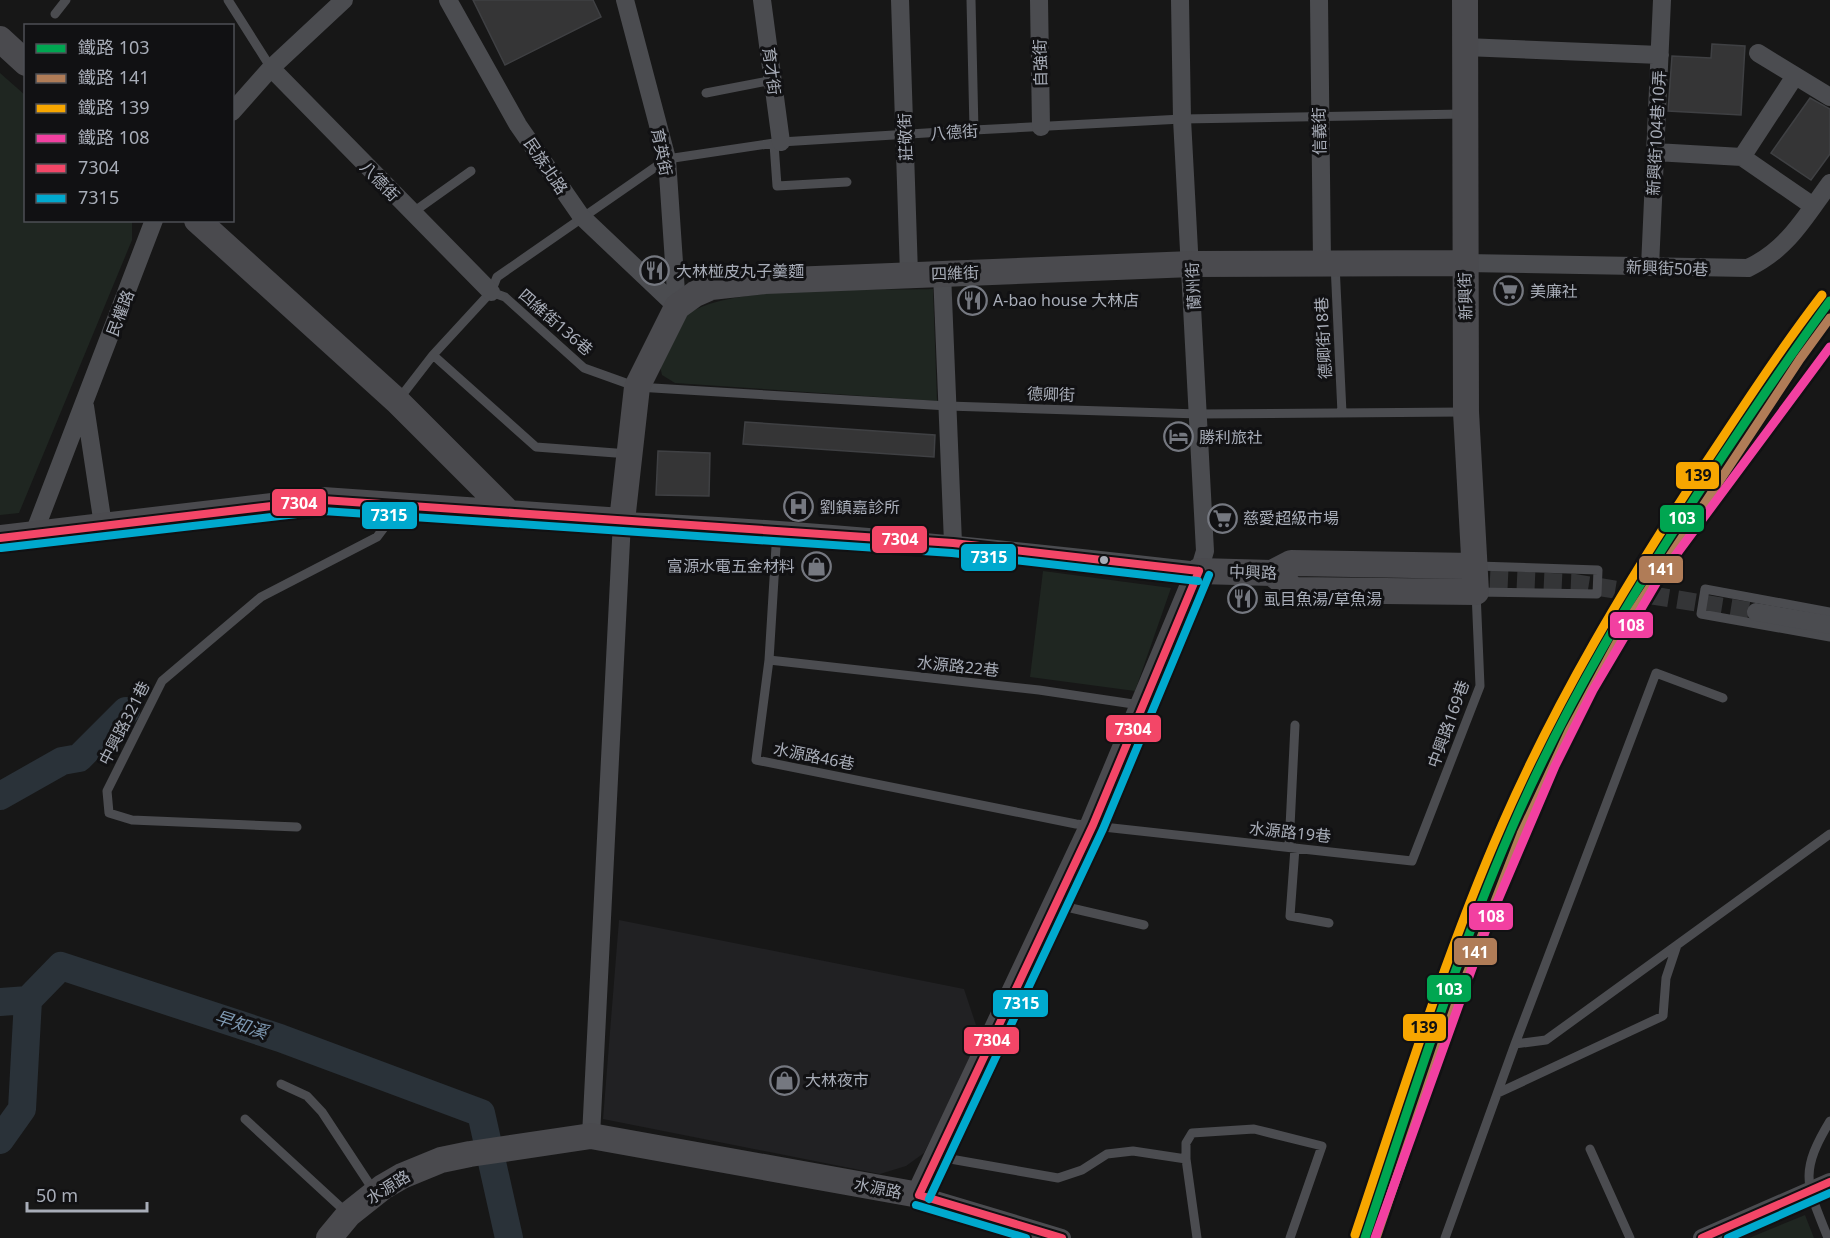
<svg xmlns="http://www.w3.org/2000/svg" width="1830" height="1238" viewBox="0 0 1830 1238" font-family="'Noto Sans','Noto Sans TC',sans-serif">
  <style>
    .built { fill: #212123 }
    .green { fill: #1f2621 }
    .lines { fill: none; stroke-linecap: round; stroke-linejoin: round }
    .river { stroke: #2a3239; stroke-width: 28 }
    .building { fill: #353536; stroke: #3f4043; stroke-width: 1.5 }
    .street-tunnel { stroke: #343537; stroke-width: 18; stroke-dasharray: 18 9; stroke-linecap: butt }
    .lane { stroke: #4b4c50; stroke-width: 9 }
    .street { stroke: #4b4c50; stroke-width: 18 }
    .secondary { stroke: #4a4a4e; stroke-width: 26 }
    .bus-1-casing { stroke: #111113; stroke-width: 12 }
    .bus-2-casing { stroke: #111113; stroke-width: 12 }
    .bus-1 { stroke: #f34667; stroke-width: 8 }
    .bus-2 { stroke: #00a9ce; stroke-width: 8 }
    .rail-1-casing { stroke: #111113; stroke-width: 14 }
    .rail-2-casing { stroke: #111113; stroke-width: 14 }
    .rail-3-casing { stroke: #111113; stroke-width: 14 }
    .rail-4-casing { stroke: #111113; stroke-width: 14 }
    .rail-1 { stroke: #00a651; stroke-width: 9 }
    .rail-2 { stroke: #b07c57; stroke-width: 9 }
    .rail-3 { stroke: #f7a600; stroke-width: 9 }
    .rail-4 { stroke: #f240a1; stroke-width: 9 }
    .bus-dot { fill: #a8adb8; stroke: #111113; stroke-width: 2 }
    .labels { text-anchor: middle; stroke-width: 6; stroke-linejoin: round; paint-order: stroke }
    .street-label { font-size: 16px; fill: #a8adb8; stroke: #111113 }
    .poi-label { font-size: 16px; fill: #a8adb8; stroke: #111113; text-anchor: start }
    .water-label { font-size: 18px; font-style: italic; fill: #7f9ab3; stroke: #111113 }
    .line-badge { stroke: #111113; stroke-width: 2 }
    .badge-label { font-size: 16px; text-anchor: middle; font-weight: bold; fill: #fff }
    .pale-badge-label { font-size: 16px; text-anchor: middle; font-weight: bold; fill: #111 }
  </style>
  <rect width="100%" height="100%" fill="#171717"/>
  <path class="built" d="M 619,920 L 964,989 L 981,1040 L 924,1153 L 906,1166 L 880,1174 L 603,1119 Z"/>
  <path class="green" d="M 0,73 L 25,95 L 26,220 L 132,221 L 132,240 L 19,513 L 0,515 Z
    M 933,289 L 937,401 L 675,383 L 662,375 L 659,362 C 667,348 674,329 684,318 C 715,283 883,291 933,289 Z
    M 1043,571 L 1171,588 L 1135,691 L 1030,677 Z
    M 1805,1215 L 1814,1238 L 1749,1238 Z"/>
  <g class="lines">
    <path class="river" d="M 0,796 L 62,761 L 79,758 L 126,711
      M 0,1002 L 28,1000
      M 0,1140 L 22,1109 L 28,1000 L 61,966 L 280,1038 L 481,1113 L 509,1238"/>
  </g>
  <path class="building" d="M 473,0 L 593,0 L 601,17 L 505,65 Z
    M 1712,44 L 1745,46 L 1741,115 L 1668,111 L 1672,56 L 1711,58 Z
    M 1810,98 L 1830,109 L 1830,154 L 1811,180 L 1771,153 Z
    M 745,422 L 935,435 L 934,457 L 743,444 Z
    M 658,451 L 710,453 L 709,496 L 656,495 Z"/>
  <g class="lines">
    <path class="street-tunnel" d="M 1463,578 L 1574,583 L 1756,612"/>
    <path class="lane" d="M 228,0 L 271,68
      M 971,0 L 974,130
      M 55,14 L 66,0
      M 706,93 L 773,80
      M 774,144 L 777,186 L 847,182
      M 412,213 L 471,171
      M 1335,264 L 1342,413
      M 491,292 L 505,297 L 584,368 L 637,387 L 948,406 L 1199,414 L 1464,412
      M 433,355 L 536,447 L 629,454
      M 399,399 L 433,355 L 491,292 L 497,277 L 667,159 L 781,142 L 974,130 L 1182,119 L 1463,114
      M 777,530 L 769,660 L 756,760 L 1076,824 L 1412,861 L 1480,686 L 1476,592 L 1597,594 L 1598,570 L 1477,566
      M 1830,612 L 1705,589 L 1701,614 L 1830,637
      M 769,660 L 1039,690 L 1140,705
      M 297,827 L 132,820 L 109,813 L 107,791 L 162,681 L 261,597 L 377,537 L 398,509
      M 1289,847 L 1295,725
      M 1295,848 L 1290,916 L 1329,923
      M 1058,905 L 1144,925
      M 1515,1044 L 1546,1040 L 1830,834
      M 281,1084 L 307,1096 L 322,1112 L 374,1191
      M 1498,1093 L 1663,1016 L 1666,978 L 1677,945
      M 245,1119 L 347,1213
      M 1590,1149 L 1630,1238
      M 939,1157 L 1058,1178 L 1082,1170 L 1107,1154 L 1133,1151 L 1186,1159 L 1186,1143 L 1192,1133 L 1254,1129 L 1322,1146 L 1290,1238
      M 1186,1159 L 1197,1238
      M 1445,1238 L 1515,1044 L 1656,673 L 1723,698
      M 1828,1238 C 1807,1185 1798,1174 1830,1121"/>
    <path class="street" d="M 448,0 L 518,125 L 581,216 L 677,307
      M 625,0 L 667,159 L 677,307
      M 762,0 L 781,142
      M 900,0 L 909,274
      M 1039,0 L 1041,127
      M 1319,0 L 1322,262
      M 1465,47 L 1660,55
      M 1758,53 L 1830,97
      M 271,68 L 491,292
      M 232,112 L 271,68 L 344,0
      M 1655,152 L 1742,157 L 1813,206
      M 1742,157 L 1795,76
      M 1465,263 L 1748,268 C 1788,249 1805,217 1830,183
      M 1650,267 L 1662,0
      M 942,273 L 953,543
      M 85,406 L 103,525
      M 34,533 L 154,220
      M 1756,612 L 1830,625
      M 591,1136 L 622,521 C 815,529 1007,549 1199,571 L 1205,551 L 1182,119 L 1180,0
      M 919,1195 L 1062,1238
      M 1702,1238 L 1830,1182"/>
    <path class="secondary" d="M 0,39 L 26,63
      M 197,220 L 397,401 L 507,511
      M 0,538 L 323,500 L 622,521 L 637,387 L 677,307 L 695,294 L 711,287 L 765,281 L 1192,264 L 1465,263
      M 1272,573 L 1294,590 L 1476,592 L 1466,412 L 1465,0
      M 329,1238 L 349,1214 L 383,1187 L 402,1176 L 441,1160 L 470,1154 L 591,1136 L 919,1195 L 1093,825 L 1199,571 L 1272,573 L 1291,563 L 1474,566"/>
    <defs>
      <path id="bus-1" d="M 0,538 L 323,500 L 953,543 L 1199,571
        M 919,1195 L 1093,825 L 1199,571
        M 919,1195 L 1062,1238
        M 1702,1238 L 1830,1182"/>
      <path id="bus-2" d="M 1,548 L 323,511 L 952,553 L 1198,581
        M 929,1199 L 1103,829 L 1209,575
        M 916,1205 L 1026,1238
        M 1728,1238 L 1830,1193"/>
    </defs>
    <use href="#bus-1" class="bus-1-casing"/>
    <use href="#bus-2" class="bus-2-casing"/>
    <use href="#bus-1" class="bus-1"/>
    <use href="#bus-2" class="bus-2"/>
    <defs>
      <path id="rail-1" d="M 1365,1238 C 1411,1101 1454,962 1511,830 C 1565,704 1635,589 1710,475 C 1749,416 1788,358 1830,301"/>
      <path id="rail-2" d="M 1376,1238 L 1458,997 L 1521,834 L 1569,731 L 1630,618 L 1666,562 L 1800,359 L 1830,318"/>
      <path id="rail-3" d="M 1355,1235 C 1401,1098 1444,958 1502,825 C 1557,699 1626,584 1701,470 C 1741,410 1779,351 1822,295"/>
      <path id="rail-4" d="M 1375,1238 L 1489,921 L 1555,766 L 1593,690 L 1661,575 L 1830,347"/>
    </defs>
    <use href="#rail-1" class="rail-1-casing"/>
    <use href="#rail-2" class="rail-2-casing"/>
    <use href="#rail-3" class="rail-3-casing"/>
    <use href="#rail-4" class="rail-4-casing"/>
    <use href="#rail-1" class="rail-1"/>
    <use href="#rail-2" class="rail-2"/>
    <use href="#rail-3" class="rail-3"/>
    <use href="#rail-4" class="rail-4"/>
  </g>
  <defs>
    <symbol id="restaurant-ring" viewBox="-11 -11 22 22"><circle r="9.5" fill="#111113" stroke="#757880" stroke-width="1.5"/><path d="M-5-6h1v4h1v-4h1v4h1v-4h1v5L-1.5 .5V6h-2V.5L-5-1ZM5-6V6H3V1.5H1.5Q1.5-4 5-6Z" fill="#757880"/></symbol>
    <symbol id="supermarket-ring" viewBox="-11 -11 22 22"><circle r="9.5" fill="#111113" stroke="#757880" stroke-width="1.5"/><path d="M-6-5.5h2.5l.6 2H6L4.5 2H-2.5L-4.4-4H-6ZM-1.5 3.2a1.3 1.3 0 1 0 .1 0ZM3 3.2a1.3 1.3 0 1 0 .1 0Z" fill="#757880"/></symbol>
    <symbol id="hotel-ring" viewBox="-11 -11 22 22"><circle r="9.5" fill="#111113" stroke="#757880" stroke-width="1.5"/><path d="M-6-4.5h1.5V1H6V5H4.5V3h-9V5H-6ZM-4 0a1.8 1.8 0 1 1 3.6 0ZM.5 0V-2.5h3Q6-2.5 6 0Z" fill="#757880"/></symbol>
    <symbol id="hospital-ring" viewBox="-11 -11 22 22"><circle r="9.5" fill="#111113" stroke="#757880" stroke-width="1.5"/><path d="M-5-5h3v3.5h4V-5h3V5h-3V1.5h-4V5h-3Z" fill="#757880"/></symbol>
    <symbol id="shop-ring" viewBox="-11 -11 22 22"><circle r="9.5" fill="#111113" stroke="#757880" stroke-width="1.5"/><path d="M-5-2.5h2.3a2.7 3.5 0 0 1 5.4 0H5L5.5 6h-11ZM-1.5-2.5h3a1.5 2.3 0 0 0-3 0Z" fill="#757880"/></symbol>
  </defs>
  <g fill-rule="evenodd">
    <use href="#restaurant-ring" x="638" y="254" width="33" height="33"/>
    <use href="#supermarket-ring" x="1492" y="274" width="33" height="33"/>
    <use href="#restaurant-ring" x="956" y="284" width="33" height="33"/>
    <use href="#hotel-ring" x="1162" y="420" width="33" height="33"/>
    <use href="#hospital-ring" x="782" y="490" width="33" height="33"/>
    <use href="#supermarket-ring" x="1206" y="502" width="33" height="33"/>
    <use href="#shop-ring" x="800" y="550" width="33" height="33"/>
    <use href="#restaurant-ring" x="1226" y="582" width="33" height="33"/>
    <use href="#shop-ring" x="768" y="1064" width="33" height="33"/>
  </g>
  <circle class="bus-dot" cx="1104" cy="560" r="5"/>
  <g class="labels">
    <g class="street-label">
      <text transform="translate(1040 63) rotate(-91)" y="6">自強街</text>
      <text transform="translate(772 71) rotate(83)" y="6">育才街</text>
      <text transform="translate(1319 131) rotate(-91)" y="6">信義街</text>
      <text transform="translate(954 132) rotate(-4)" y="6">八德街</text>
      <text transform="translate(1656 133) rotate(-87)" y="6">新興街104巷10弄</text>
      <text transform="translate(905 137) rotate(-92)" y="6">莊敬街</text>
      <text transform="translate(662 152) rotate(79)" y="6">育英街</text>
      <text transform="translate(546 166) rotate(56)" y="6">民族北路</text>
      <text transform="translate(380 181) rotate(46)" y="6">八德街</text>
      <text transform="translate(1667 268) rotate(2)" y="6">新興街50巷</text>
      <text transform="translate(955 273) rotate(-2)" y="6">四維街</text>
      <text transform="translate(1193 286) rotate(-93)" y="6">蘭州街</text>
      <text transform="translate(1465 296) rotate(-91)" y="6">新興街</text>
      <text transform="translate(120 313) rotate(-69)" y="6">民權路</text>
      <text transform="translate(556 322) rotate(41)" y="6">四維街136巷</text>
      <text transform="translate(1323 338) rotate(-93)" y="6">德卿街18巷</text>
      <text transform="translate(1051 394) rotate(2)" y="6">德卿街</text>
      <text transform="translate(1253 572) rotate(2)" y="6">中興路</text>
      <text transform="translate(958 666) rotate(6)" y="6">水源路22巷</text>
      <text transform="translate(124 723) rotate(-63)" y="6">中興路321巷</text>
      <text transform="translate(1448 724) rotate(-70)" y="6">中興路169巷</text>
      <text transform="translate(814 756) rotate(11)" y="6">水源路46巷</text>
      <text transform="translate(1290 832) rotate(6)" y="6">水源路19巷</text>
      <text transform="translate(388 1187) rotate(-32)" y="6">水源路</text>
      <text transform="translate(878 1188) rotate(11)" y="6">水源路</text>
    </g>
    <g class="poi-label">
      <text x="676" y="277">大林椪皮丸子羹麵</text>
      <text x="1530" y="297">美廉社</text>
      <text x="993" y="306">A-bao house 大林店</text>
      <text x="1199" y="443">勝利旅社</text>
      <text x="820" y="513">劉鎮嘉診所</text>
      <text x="1243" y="524">慈愛超級市場</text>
      <text x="795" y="572" text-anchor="end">富源水電五金材料</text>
      <text x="1264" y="605">虱目魚湯/草魚湯</text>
      <text x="805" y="1086">大林夜市</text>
    </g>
    <g class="water-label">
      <text transform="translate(241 1025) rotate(18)" y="6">早知溪</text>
    </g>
  </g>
  <g class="line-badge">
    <rect x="1675" y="461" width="45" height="29" rx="6" fill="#f7a600"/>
    <rect x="271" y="488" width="56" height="29" rx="6" fill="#f34667"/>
    <rect x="361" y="501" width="57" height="29" rx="6" fill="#00a9ce"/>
    <rect x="1659" y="504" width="46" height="29" rx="6" fill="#00a651"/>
    <rect x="871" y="525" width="57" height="29" rx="6" fill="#f34667"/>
    <rect x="960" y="543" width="57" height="29" rx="6" fill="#00a9ce"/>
    <rect x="1638" y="555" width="46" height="29" rx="6" fill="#b07c57"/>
    <rect x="1609" y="611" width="45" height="28" rx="6" fill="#f240a1"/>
    <rect x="1105" y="714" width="57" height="29" rx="6" fill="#f34667"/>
    <rect x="1468" y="902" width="46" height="29" rx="6" fill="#f240a1"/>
    <rect x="1453" y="937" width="45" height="29" rx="6" fill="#b07c57"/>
    <rect x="1426" y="974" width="46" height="29" rx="6" fill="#00a651"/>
    <rect x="992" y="989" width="57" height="29" rx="6" fill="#00a9ce"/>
    <rect x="1402" y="1013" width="45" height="29" rx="6" fill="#f7a600"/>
    <rect x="963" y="1026" width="57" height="29" rx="6" fill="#f34667"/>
  </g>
  <g class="badge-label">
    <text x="299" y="509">7304</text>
    <text x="389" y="521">7315</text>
    <text x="1682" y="524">103</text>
    <text x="900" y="545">7304</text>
    <text x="989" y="563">7315</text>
    <text x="1661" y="575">141</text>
    <text x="1631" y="631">108</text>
    <text x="1133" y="735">7304</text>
    <text x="1491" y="922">108</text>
    <text x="1475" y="958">141</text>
    <text x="1449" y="995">103</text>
    <text x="1021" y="1009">7315</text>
    <text x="992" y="1046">7304</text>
  </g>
  <g class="pale-badge-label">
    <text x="1698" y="481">139</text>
    <text x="1424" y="1033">139</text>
  </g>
  <rect x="24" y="24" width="210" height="198" fill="#111113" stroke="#4d4f55" stroke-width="1.5"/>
  <rect x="36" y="44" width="30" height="9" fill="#00a651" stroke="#4d4f55" stroke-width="1.5"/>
  <text x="78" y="54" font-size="18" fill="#a8adb8">鐵路 103</text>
  <rect x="36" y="74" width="30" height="9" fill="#b07c57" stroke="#4d4f55" stroke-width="1.5"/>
  <text x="78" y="84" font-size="18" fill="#a8adb8">鐵路 141</text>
  <rect x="36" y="104" width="30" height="9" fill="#f7a600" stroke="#4d4f55" stroke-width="1.5"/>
  <text x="78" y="114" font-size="18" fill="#a8adb8">鐵路 139</text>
  <rect x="36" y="134" width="30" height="9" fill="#f240a1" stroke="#4d4f55" stroke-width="1.5"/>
  <text x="78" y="144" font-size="18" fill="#a8adb8">鐵路 108</text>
  <rect x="36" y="164" width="30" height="9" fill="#f34667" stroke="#4d4f55" stroke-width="1.5"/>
  <text x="78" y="174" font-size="18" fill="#a8adb8">7304</text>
  <rect x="36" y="194" width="30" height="9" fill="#00a9ce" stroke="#4d4f55" stroke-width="1.5"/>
  <text x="78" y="204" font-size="18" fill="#a8adb8">7315</text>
  <path d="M27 1202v9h120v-9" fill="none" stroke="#a8adb8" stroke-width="3"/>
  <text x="36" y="1202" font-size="18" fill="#a8adb8" stroke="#111113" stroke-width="4.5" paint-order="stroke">50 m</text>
</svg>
